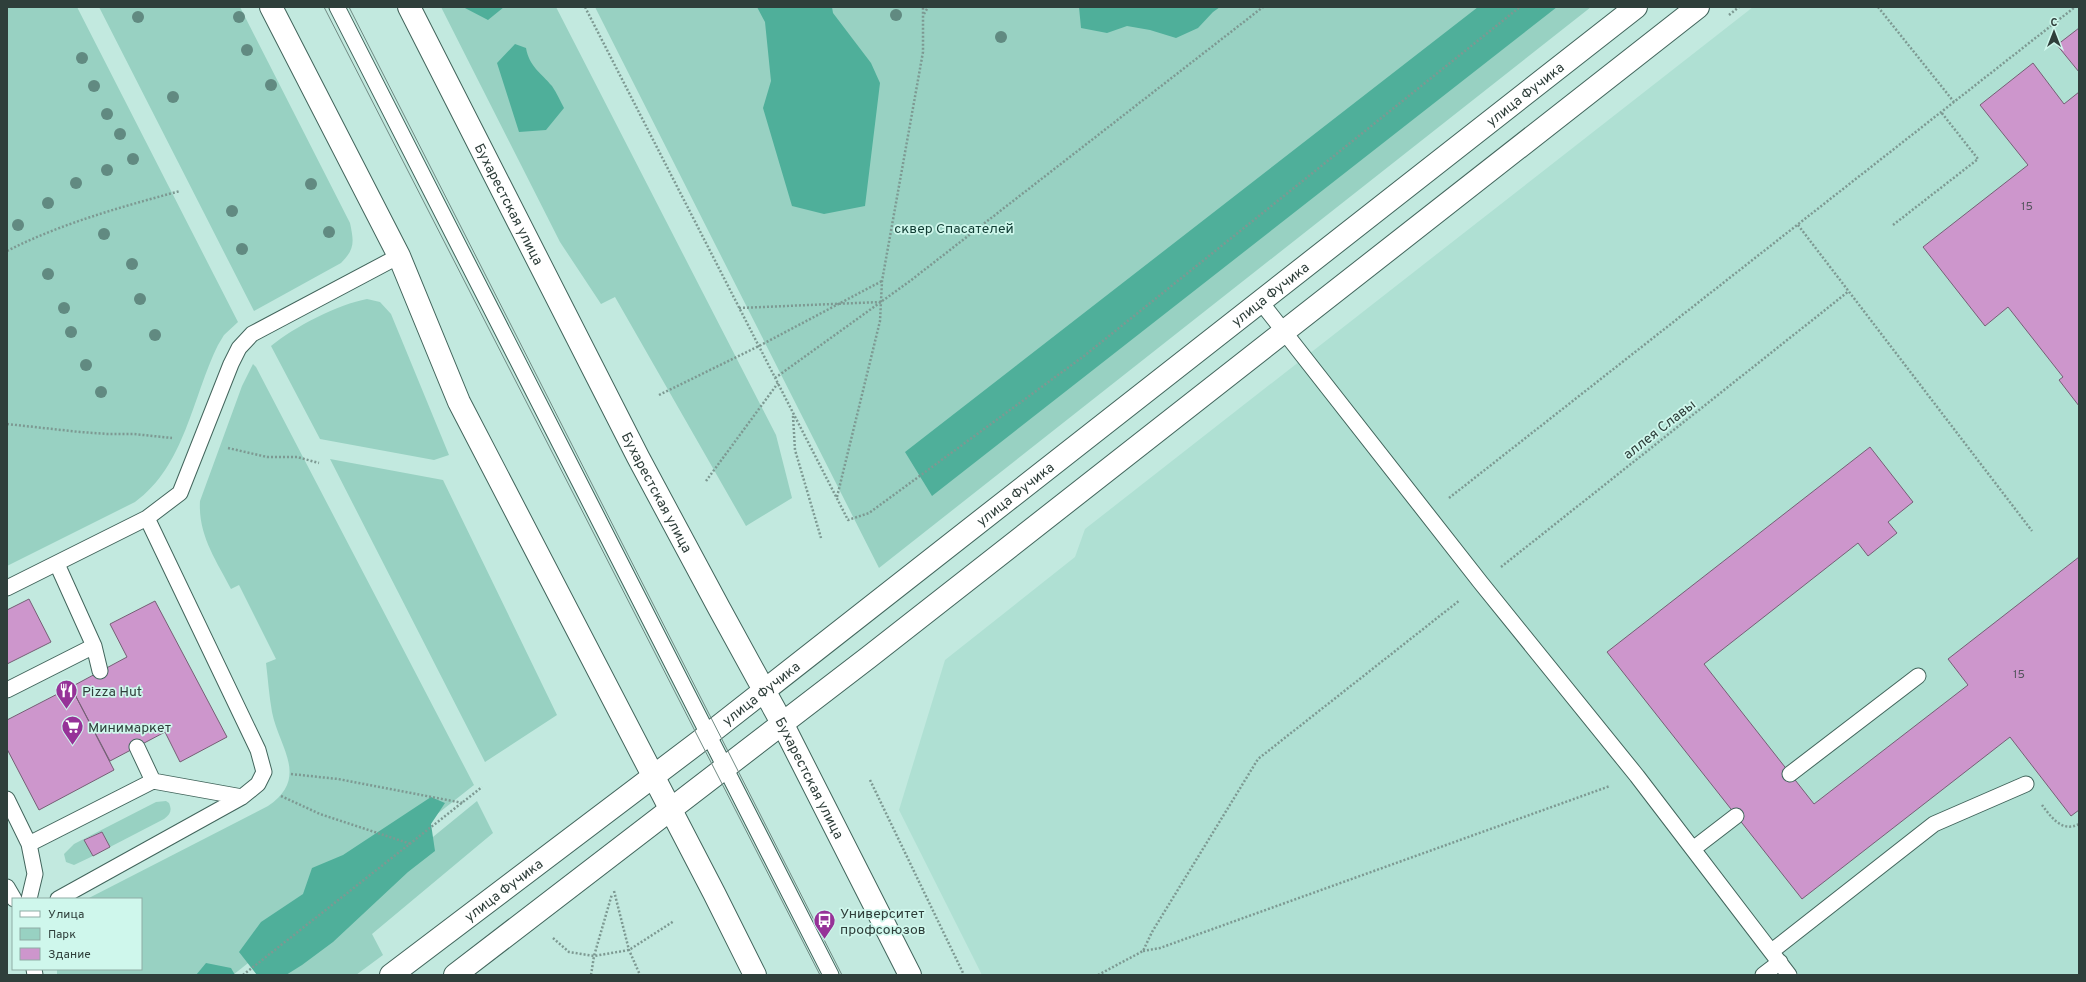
<svg xmlns="http://www.w3.org/2000/svg" width="2086" height="982" viewBox="0 0 2086 982" font-family="Overpass,sans-serif">
  <style>
    .built { fill: #afe0d3 }
    .green { fill: #98d1c2 }
    .forest { fill: #4faf9a }
    .building { fill: #cd96cc; stroke: #755f75 }
    .lines { fill: none; stroke-linecap: round; stroke-linejoin: round }
    .lane-casing { stroke: #42655c; stroke-width: 17 }
    .street-casing { stroke: #42655c; stroke-width: 24 }
    .secondary-casing { stroke: #42655c; stroke-width: 24 }
    .path { stroke: #7d9992; stroke-width: 2.5; stroke-dasharray: 2 2; stroke-linecap: butt }
    .lane { stroke: #fff; stroke-width: 15 }
    .street { stroke: #fff; stroke-width: 22 }
    .secondary { stroke: #fff; stroke-width: 22 }
    .tram { stroke: #708a83; stroke-width: 1 }
    .tree { fill: #618a81 }
    .labels { text-anchor: middle; stroke-width: 3.5; stroke-linejoin: round; paint-order: stroke }
    .number-label { font-size: 12px; fill: #56555f }
    .street-label { font-size: 14px; fill: #2f3f3b; stroke: #cff7ec }
    .park-label { font-size: 14px; fill: #113d34; stroke: #cff7ec }
    .poi-label { font-size: 14px; fill: #2f3f3b; stroke: #cff7ec; text-anchor: start }
  </style>
  <rect width="100%" height="100%" fill="#c2e9df"/>
  <path class="built" d="M 1753,7 L 2079,7 L 2079,975 L 982,975 L 899,810 L 945,660 L 1075,557 L 1085,529 Z"/>
  <path class="green" d="M 7,7 L 77,7 L 238,322 L 224,335 L 218,345 C 192,398 185,466 135,502 L 7,566 Z
    M 99,7 L 240,7 L 350,223 C 354,242 355,249 341,263 L 254,311 Z
    M 441,7 L 556,7 L 776,435 L 792,498 L 746,526 L 615,297 L 601,304 L 560,242 Z
    M 595,7 L 1591,7 L 879,568 Z
    M 367,299 L 380,302 L 391,314 L 449,455 L 434,460 L 320,439 L 271,346 C 294,327 339,304 367,299 Z
    M 253,364 L 256,367 L 474,785 L 233,975 L 57,975 L 57,969 L 141,969 L 141,899 L 87,899 L 268,806 C 310,777 279,748 272,712 C 269,696 268,679 266,663 L 276,659 L 239,585 L 231,589 C 216,560 198,535 200,501 L 242,386 Z
    M 330,459 L 443,480 L 557,715 L 485,762 Z
    M 166,801 L 169,803 C 172,810 171,814 164,819 L 110,847 L 102,832 L 84,839 L 93,856 L 74,865 L 66,862 L 64,854 L 74,844 L 156,802 Z
    M 477,801 L 493,833 L 372,934 L 383,955 L 356,975 L 264,975 Z"/>
  <path class="forest" d="M 463,7 L 504,7 L 488,20 Z
    M 757,7 L 832,7 L 833,13 L 871,63 L 880,83 L 865,206 L 824,214 L 792,206 L 763,108 L 771,81 L 765,22 Z
    M 1079,7 L 1220,7 L 1213,12 L 1198,28 L 1176,38 L 1150,30 L 1127,26 L 1107,33 L 1081,28 Z
    M 1478,7 L 1557,7 L 932,496 L 905,452 Z
    M 515,44 L 526,48 C 529,66 541,73 552,86 C 557,93 560,101 564,108 L 546,130 L 519,132 L 497,63 Z
    M 431,797 L 445,803 L 431,824 L 435,851 L 408,872 L 333,942 L 302,965 L 286,975 L 257,975 L 239,952 L 261,922 L 303,894 L 312,868 L 343,855 Z
    M 206,963 L 231,968 L 235,975 L 196,975 Z"/>
  <path class="building" d="M 2079,28 L 2079,72 L 2057,45 Z
    M 2033,63 L 2064,104 L 2079,92 L 2079,406 L 2059,380 L 2063,377 L 2008,307 L 1985,326 L 1923,247 L 2028,165 L 1980,105 Z
    M 1870,447 L 1913,502 L 1888,522 L 1897,533 L 1868,556 L 1858,543 L 1704,664 L 1814,804 L 1968,685 L 1948,659 L 2079,557 L 2079,810 L 2071,816 L 2010,737 L 1802,899 L 1607,652 Z
    M 29,599 L 51,642 L 7,664 L 7,610 Z
    M 155,601 L 227,737 L 180,762 L 165,732 L 110,761 L 71,687 L 127,657 L 110,624 Z
    M 71,687 L 114,770 L 39,810 L 7,749 L 7,720 Z
    M 102,832 L 110,847 L 93,856 L 84,840 Z"/>
  <g class="lines">
    <defs>
      <path id="lane" d="M 337,7 L 831,975
        M 1260,301 L 1481,583 L 1637,776 L 1789,975
        M 147,518 L 180,493 L 231,364 L 239,348 L 252,334 L 399,256
        M 57,564 L 94,646 L 100,671
        M 7,588 L 147,518 L 258,750 L 264,772 L 258,784 L 242,797 L 58,899
        M 7,690 L 94,646
        M 137,747 L 153,781
        M 1790,774 L 1918,676
        M 7,799 L 29,844 L 35,874 L 29,899
        M 29,844 L 153,781 L 242,797
        M 1693,849 L 1736,816
        M 7,887 L 14,899
        M 1772,951 L 1934,824 L 2026,784
        M 34,969 L 35,975
        M 1763,975 L 1780,962"/>
      <g id="street">
        <path id="s1" d="M 391,975 L 700,741 L 1636,7"/>
        <path d="M 455,975 L 869,657 L 1698,7"/>
      </g>
      <g id="secondary">
        <path d="M 271,7 L 399,256 L 459,402 L 714,893 L 755,975"/>
        <path id="s2" d="M 409,7 L 638,457 L 719,608 L 782,723 L 910,975"/>
      </g>
    </defs>
    <use href="#lane" class="lane-casing"/>
    <use href="#street" class="street-casing"/>
    <use href="#secondary" class="secondary-casing"/>
    <path class="path" d="M 585,7 L 848,520 L 869,513 L 1084,356 L 1520,7
      M 1878,7 L 1954,102
      M 924,14 L 928,7
      M 1729,15 L 1739,7
      M 1798,225 L 2032,531
      M 1893,225 L 1978,159 L 1941,112
      M 7,251 C 62,223 121,207 180,191
      M 739,308 L 880,302
      M 775,378 L 910,281 L 1263,7
      M 659,395 L 759,346 L 882,281
      M 793,416 L 795,450 L 821,538
      M 7,424 L 80,432 L 108,434 L 134,434 L 172,438
      M 228,448 L 267,457 L 297,457 L 319,463
      M 706,481 L 778,383
      M 837,497 L 880,321 L 882,281 L 923,52 L 923,7
      M 1449,498 L 2075,7
      M 1501,567 L 1849,291
      M 291,774 L 338,779 L 463,803
      M 870,780 L 964,975
      M 281,796 L 320,814 L 411,844
      M 2042,805 C 2051,817 2062,833 2079,824
      M 614,891 L 629,950 L 640,975
      M 553,938 L 569,952 L 594,956 L 629,950 L 674,921
      M 1143,951 L 1160,948 L 1610,786
      M 243,975 L 482,787
      M 591,975 L 594,956 L 612,894
      M 1098,975 L 1143,951 L 1152,932 L 1258,759 L 1460,600"/>
    <use href="#lane" class="lane"/>
    <use href="#street" class="street"/>
    <use href="#secondary" class="secondary"/>
    <path class="tram" d="M 324,7 L 820,975
      M 349,7 L 842,975"/>
  </g>
  <g class="tree">
    <circle cx="896" cy="15" r="6"/>
    <circle cx="138" cy="17" r="6"/>
    <circle cx="239" cy="17" r="6"/>
    <circle cx="1001" cy="37" r="6"/>
    <circle cx="247" cy="50" r="6"/>
    <circle cx="82" cy="58" r="6"/>
    <circle cx="271" cy="85" r="6"/>
    <circle cx="94" cy="86" r="6"/>
    <circle cx="173" cy="97" r="6"/>
    <circle cx="107" cy="114" r="6"/>
    <circle cx="120" cy="134" r="6"/>
    <circle cx="133" cy="159" r="6"/>
    <circle cx="107" cy="170" r="6"/>
    <circle cx="76" cy="183" r="6"/>
    <circle cx="311" cy="184" r="6"/>
    <circle cx="48" cy="203" r="6"/>
    <circle cx="232" cy="211" r="6"/>
    <circle cx="18" cy="225" r="6"/>
    <circle cx="329" cy="232" r="6"/>
    <circle cx="104" cy="234" r="6"/>
    <circle cx="242" cy="249" r="6"/>
    <circle cx="132" cy="264" r="6"/>
    <circle cx="48" cy="274" r="6"/>
    <circle cx="140" cy="299" r="6"/>
    <circle cx="64" cy="308" r="6"/>
    <circle cx="71" cy="332" r="6"/>
    <circle cx="155" cy="335" r="6"/>
    <circle cx="86" cy="365" r="6"/>
    <circle cx="101" cy="392" r="6"/>
  </g>
  <defs>
    <symbol id="restaurant-pin" viewBox="-11 -11 22 30"><path d="M0 17L-7.5 6A9.5 9.5 0 1 1 7.5 6Z" fill="#963298" stroke="#cff7ec"/><path d="M-5-6h1v4h1v-4h1v4h1v-4h1v5L-1.5 .5V6h-2V.5L-5-1ZM5-6V6H3V1.5H1.5Q1.5-4 5-6Z" fill="#fff"/></symbol>
    <symbol id="supermarket-pin" viewBox="-11 -11 22 30"><path d="M0 17L-7.5 6A9.5 9.5 0 1 1 7.5 6Z" fill="#963298" stroke="#cff7ec"/><path d="M-6-5.5h2.5l.6 2H6L4.5 2H-2.5L-4.4-4H-6ZM-1.5 3.2a1.3 1.3 0 1 0 .1 0ZM3 3.2a1.3 1.3 0 1 0 .1 0Z" fill="#fff"/></symbol>
    <symbol id="bus-pin" viewBox="-11 -11 22 30"><path d="M0 17L-7.5 6A9.5 9.5 0 1 1 7.5 6Z" fill="#963298" stroke="#cff7ec"/><path d="M-5-6H5V4H4V6H2V4H-2V6H-4V4H-5ZM-3.5-4V0h7V-4ZM-3.5 1.2v1.5H-2V1.2ZM2 1.2v1.5H3.5V1.2Z" fill="#fff"/></symbol>
  </defs>
  <g fill-rule="evenodd">
    <use href="#restaurant-pin" x="54" y="678" width="25" height="34"/>
    <use href="#supermarket-pin" x="60" y="714" width="25" height="34"/>
    <use href="#bus-pin" x="812" y="908" width="25" height="34"/>
  </g>
  <g class="labels">
    <g class="number-label">
      <text x="2027" y="210">15</text>
      <text x="2019" y="678">15</text>
    </g>
    <g class="street-label">
      <text dy="5" stroke="none"><textPath href="#s1" startOffset="1436">улица Фучика</textPath></text>
      <text dy="5" stroke="none"><textPath href="#s2" startOffset="221">Бухарестская улица</textPath></text>
      <text dy="5" stroke="none"><textPath href="#s1" startOffset="1112">улица Фучика</textPath></text>
      <text transform="translate(1659 429) rotate(-38)" y="5">аллея Славы</text>
      <text dy="5" stroke="none"><textPath href="#s2" startOffset="545">Бухарестская улица</textPath></text>
      <text dy="5" stroke="none"><textPath href="#s1" startOffset="788">улица Фучика</textPath></text>
      <text dy="5" stroke="none"><textPath href="#s1" startOffset="465">улица Фучика</textPath></text>
      <text dy="5" stroke="none"><textPath href="#s2" startOffset="869">Бухарестская улица</textPath></text>
      <text dy="5" stroke="none"><textPath href="#s1" startOffset="141">улица Фучика</textPath></text>
    </g>
    <g class="park-label">
      <text x="954" y="233">cквер Спасателей</text>
    </g>
    <g class="poi-label">
      <text x="82" y="696">Pizza Hut</text>
      <text x="88" y="732">Минимаркет</text>
      <text x="840" y="918">Университет<tspan x="840" dy="16">профсоюзов</tspan></text>
    </g>
  </g>
  <rect width="2086" height="982" fill="none" stroke="#2f3f3b" stroke-width="16"/>
  <rect x="12" y="898" width="130" height="72" fill="#cff7ec" stroke="#8fada5"/>
  <rect x="20" y="911" width="20" height="6" fill="#ffffff" stroke="#8fada5"/>
  <text x="48" y="918" font-size="12" fill="#2f3f3b">Улица</text>
  <rect x="20" y="928" width="20" height="12" fill="#98d1c2" stroke="#8fada5"/>
  <text x="48" y="938" font-size="12" fill="#2f3f3b">Парк</text>
  <rect x="20" y="948" width="20" height="12" fill="#cd96cc" stroke="#8fada5"/>
  <text x="48" y="958" font-size="12" fill="#2f3f3b">Здание</text>
  <g transform="translate(2054 32)" stroke="#cff7ec" stroke-width="3" paint-order="stroke">
  <path d="M0-3L7 15L0 10L-7 15Z" fill="#2f3f3b"/>
  <text y="-6" font-size="11" font-weight="bold" text-anchor="middle" fill="#2f3f3b">С</text>
  </g>
</svg>
